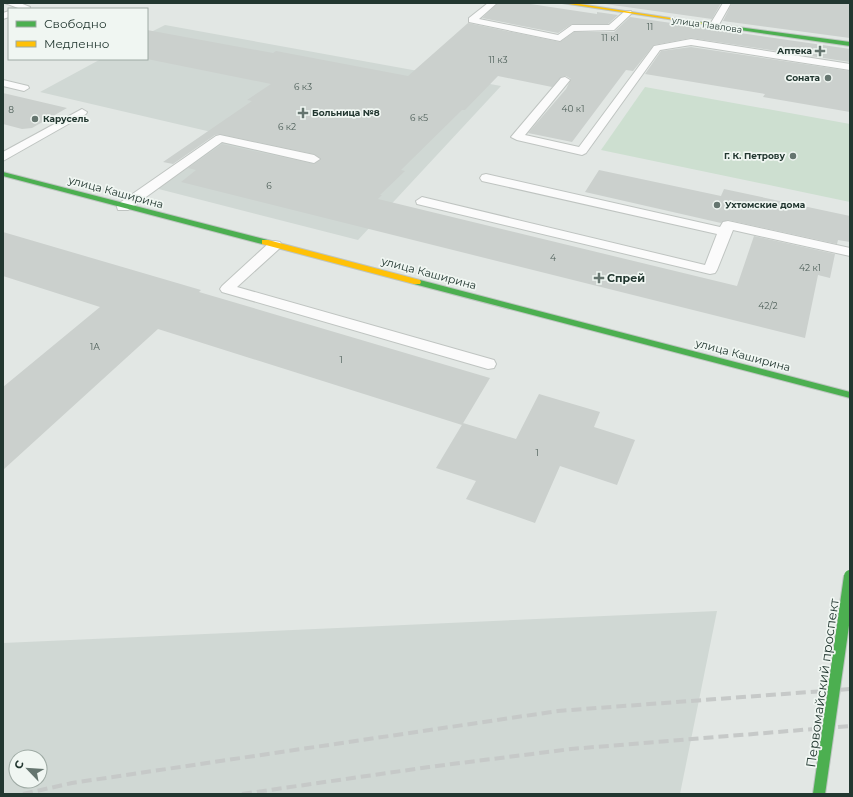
<svg xmlns="http://www.w3.org/2000/svg" width="853" height="797" viewBox="0 0 853 797" font-family="Montserrat,sans-serif">
  <style>
    .built { fill: #d0d8d4; fill-rule: evenodd }
    .green { fill: #cddfd0 }
    .building { fill: #cbd0cd }
    .lines { fill: none; stroke-linecap: round; stroke-linejoin: round }
    .lane-casing { stroke: #bfc4c1; stroke-width: 2 }
    .fast-casing { stroke: #bec5c1; stroke-width: 2 }
    .slow-casing { stroke: #bec5c1; stroke-width: 2 }
    .lane { fill: #fbfbfb; fill-rule: evenodd }
    .fast { fill: #4caf50; fill-rule: evenodd }
    .slow { fill: #ffc107; fill-rule: evenodd }
    .rail { stroke: #c6c9c8; stroke-width: 4; stroke-dasharray: 10 5; stroke-linecap: butt }
    .fast-bridge-casing { stroke: #bcc3c0; stroke-width: 14; stroke-linecap: butt }
    .fast-bridge { stroke: #4caf50; stroke-width: 12 }
    .poi-dot { fill: #65756f; stroke: #f0f6f2; stroke-width: 1.5 }
    .labels { text-anchor: middle; stroke-width: 3.5; stroke-linejoin: round; paint-order: stroke }
    .far-street-label { font-size: 9px; fill: #223730; stroke: #f0f6f2 }
    .number-label { font-size: 9px; fill: #4d5e58 }
    .far-poi-label { font-size: 9px; font-weight: bold; fill: #223730; stroke: #f0f6f2; text-anchor: end }
    .street-label { font-size: 11px; fill: #223730; stroke: #f0f6f2 }
    .poi-label { font-size: 11px; font-weight: bold; fill: #223730; stroke: #f0f6f2; text-anchor: start }
    .near-street-label { font-size: 13px; fill: #223730; stroke: #f0f6f2 }
  </style>
  <rect width="100%" height="100%" fill="#e2e7e4"/>
  <path class="built" d="M 165,25 L 501,86 L 358,240 L 147,186 L 220,134 L 40,92 L 101,59 L 147,59 L 147,34 Z
    M 717,611 L 680,794 L 3,794 L 3,643 ZM 16,757 L 40,757 L 40,781 L 16,781 Z"/>
  <path class="green" d="M 645,87 L 850,124 L 850,202 L 601,150 Z"/>
  <path class="building" d="M 498,3 L 524,3 L 597,14 L 597,12 L 618,15 L 608,24 L 572,24 L 558,33 L 482,18 Z
    M 598,3 L 721,3 L 712,19 Z
    M 732,3 L 850,3 L 850,38 L 723,21 Z
    M 630,17 L 850,49 L 850,62 L 691,38 L 654,45 L 633,71 L 626,70 L 572,142 L 528,133 L 566,89 L 571,79 L 566,76 L 561,77 L 552,87 L 498,76 L 465,110 L 462,110 L 401,170 L 405,171 L 380,195 L 382,195 L 378,199 L 737,286 L 754,236 L 835,254 L 830,278 L 818,275 L 805,338 L 181,182 L 196,170 L 188,168 L 222,144 L 314,164 L 321,159 L 314,154 L 220,134 L 215,135 L 173,164 L 163,162 L 252,101 L 247,100 L 271,84 L 147,59 L 147,30 L 273,53 L 276,51 L 408,76 L 468,23 L 560,42 L 574,32 L 614,32 Z
    M 691,47 L 850,71 L 850,112 L 763,97 L 765,94 L 645,74 L 661,51 Z
    M 3,93 L 67,108 L 32,128 L 22,129 L 3,124 Z
    M 599,170 L 721,196 L 724,189 L 850,216 L 850,242 L 838,240 L 837,244 L 728,220 L 721,223 L 585,192 Z
    M 3,232 L 201,290 L 199,292 L 490,378 L 462,425 L 158,329 L 3,470 L 3,387 L 100,307 L 3,276 Z
    M 539,394 L 600,412 L 594,427 L 635,440 L 617,485 L 560,466 L 535,523 L 466,499 L 476,481 L 436,468 L 463,423 L 516,439 Z"/>
  <g class="lines">
    <defs>
      <path id="lane" d="M 5,3 L 20,3 L 30,7 L 29,9 L 17,9 L 18,8 Z
        M 488,3 L 497,3 L 479,19 L 558,35 L 572,25 L 609,25 L 625,11 L 631,11 L 632,13 L 614,30 L 574,31 L 560,41 L 469,22 L 469,18 Z
        M 723,3 L 731,3 L 717,28 L 711,28 L 709,26 Z
        M 9,11 L 9,17 L 3,19 L 3,13 Z
        M 691,39 L 850,64 L 850,70 L 691,45 L 660,50 L 586,153 L 582,155 L 517,140 L 511,137 L 561,78 L 565,77 L 570,80 L 525,135 L 579,147 L 654,46 Z
        M 3,80 L 28,86 L 29,88 L 24,91 L 3,86 Z
        M 82,109 L 87,112 L 86,114 L 3,161 L 3,152 Z
        M 220,135 L 314,155 L 320,159 L 314,163 L 222,142 L 128,210 L 118,210 L 117,207 L 118,204 L 216,136 Z
        M 486,174 L 720,227 L 723,222 L 728,221 L 850,248 L 850,256 L 733,230 L 717,270 L 715,273 L 710,274 L 417,204 L 416,201 L 422,197 L 705,265 L 717,234 L 482,181 L 480,178 L 482,175 Z
        M 275,241 L 280,242 L 282,245 L 280,248 L 237,287 L 494,360 L 496,364 L 494,368 L 488,369 L 222,292 L 220,289 L 222,286 L 270,242 Z"/>
      <path id="fast" d="M 701,22 L 850,42 L 850,46 L 699,24 L 699,22 Z
        M 3,172 L 268,240 L 269,242 L 265,244 L 262,244 L 3,176 Z
        M 414,280 L 420,280 L 850,392 L 850,398 L 414,284 L 413,282 Z"/>
      <path id="slow" d="M 562,3 L 573,3 L 703,23 L 701,24 Z
        M 262,240 L 268,240 L 420,280 L 421,282 L 420,284 L 414,284 L 262,244 Z"/>
    </defs>
    <use href="#lane" class="lane-casing"/>
    <use href="#fast" class="fast-casing"/>
    <use href="#slow" class="slow-casing"/>
    <use href="#lane" class="lane"/>
    <use href="#fast" class="fast"/>
    <use href="#slow" class="slow"/>
    <path class="rail" d="M 23,794 L 72,783 L 558,711 L 850,689
      M 242,794 L 429,767 L 571,749 L 850,726"/>
    <defs>
      <path id="fast-bridge" d="M 819,794 L 850,576"/>
    </defs>
    <use href="#fast-bridge" class="fast-bridge-casing"/>
    <use href="#fast-bridge" class="fast-bridge"/>
  </g>
  <g class="poi-dot">
    <path d="M818 45h4v4h4v4h-4v4h-4v-4h-4v-4h4z"/>
    <circle cx="828" cy="78" r="4"/>
    <path d="M301 107h4v4h4v4h-4v4h-4v-4h-4v-4h4z"/>
    <circle cx="35" cy="119" r="4"/>
    <circle cx="793" cy="156" r="4"/>
    <circle cx="717" cy="205" r="4"/>
    <path d="M597 272h4v4h4v4h-4v4h-4v-4h-4v-4h4z"/>
  </g>
  <g class="labels">
    <g class="far-street-label">
      <text transform="translate(707 25) rotate(8)" y="3">улица Павлова</text>
    </g>
    <g class="number-label">
      <text x="650" y="30">11</text>
      <text x="610" y="41">11 к1</text>
      <text x="498" y="63">11 к3</text>
      <text x="303" y="90">6 к3</text>
      <text x="573" y="112">40 к1</text>
      <text x="11" y="113">8</text>
      <text x="419" y="121">6 к5</text>
      <text x="287" y="130">6 к2</text>
      <text x="269" y="189">6</text>
      <text x="553" y="261">4</text>
      <text x="810" y="271">42 к1</text>
      <text x="768" y="309">42/2</text>
      <text x="95" y="350">1А</text>
      <text x="341" y="363">1</text>
      <text x="537" y="456">1</text>
    </g>
    <g class="far-poi-label">
      <text x="812" y="54">Аптека</text>
      <text x="820" y="81">Соната</text>
      <text x="312" y="116" text-anchor="start">Больница №8</text>
      <text x="43" y="122" text-anchor="start">Карусель</text>
      <text x="785" y="159">Г. К. Петрову</text>
      <text x="725" y="208" text-anchor="start">Ухтомские дома</text>
    </g>
    <g class="street-label">
      <text transform="translate(116 192) rotate(15)" y="4">улица Каширина</text>
      <text transform="translate(429 273) rotate(15)" y="4">улица Каширина</text>
      <text transform="translate(743 355) rotate(15)" y="4">улица Каширина</text>
    </g>
    <g class="poi-label">
      <text x="607" y="282">Спрей</text>
    </g>
    <g class="near-street-label">
      <text transform="translate(822 683) rotate(-82)" y="5">Первомайский проспект</text>
    </g>
  </g>
  <rect width="853" height="797" fill="none" stroke="#223730" stroke-width="8"/>
  <rect x="8" y="8" width="140" height="52" fill="#f0f6f2" stroke="#9eaaa4"/>
  <rect x="16" y="21" width="20" height="6" fill="#4caf50" stroke="#9eaaa4"/>
  <text x="44" y="28" font-size="12" fill="#223730">Свободно</text>
  <rect x="16" y="41" width="20" height="6" fill="#ffc107" stroke="#9eaaa4"/>
  <text x="44" y="48" font-size="12" fill="#223730">Медленно</text>
  <g transform="translate(28 769) rotate(295)"><circle r="19" fill="#f0f6f2" stroke="#9eaaa4"/>
  <path d="M0-3L7 15L0 10L-7 15Z" fill="#65756f"/>
  <text y="-6" font-size="11" font-weight="bold" text-anchor="middle" fill="#223730">С</text>
  </g>
</svg>
